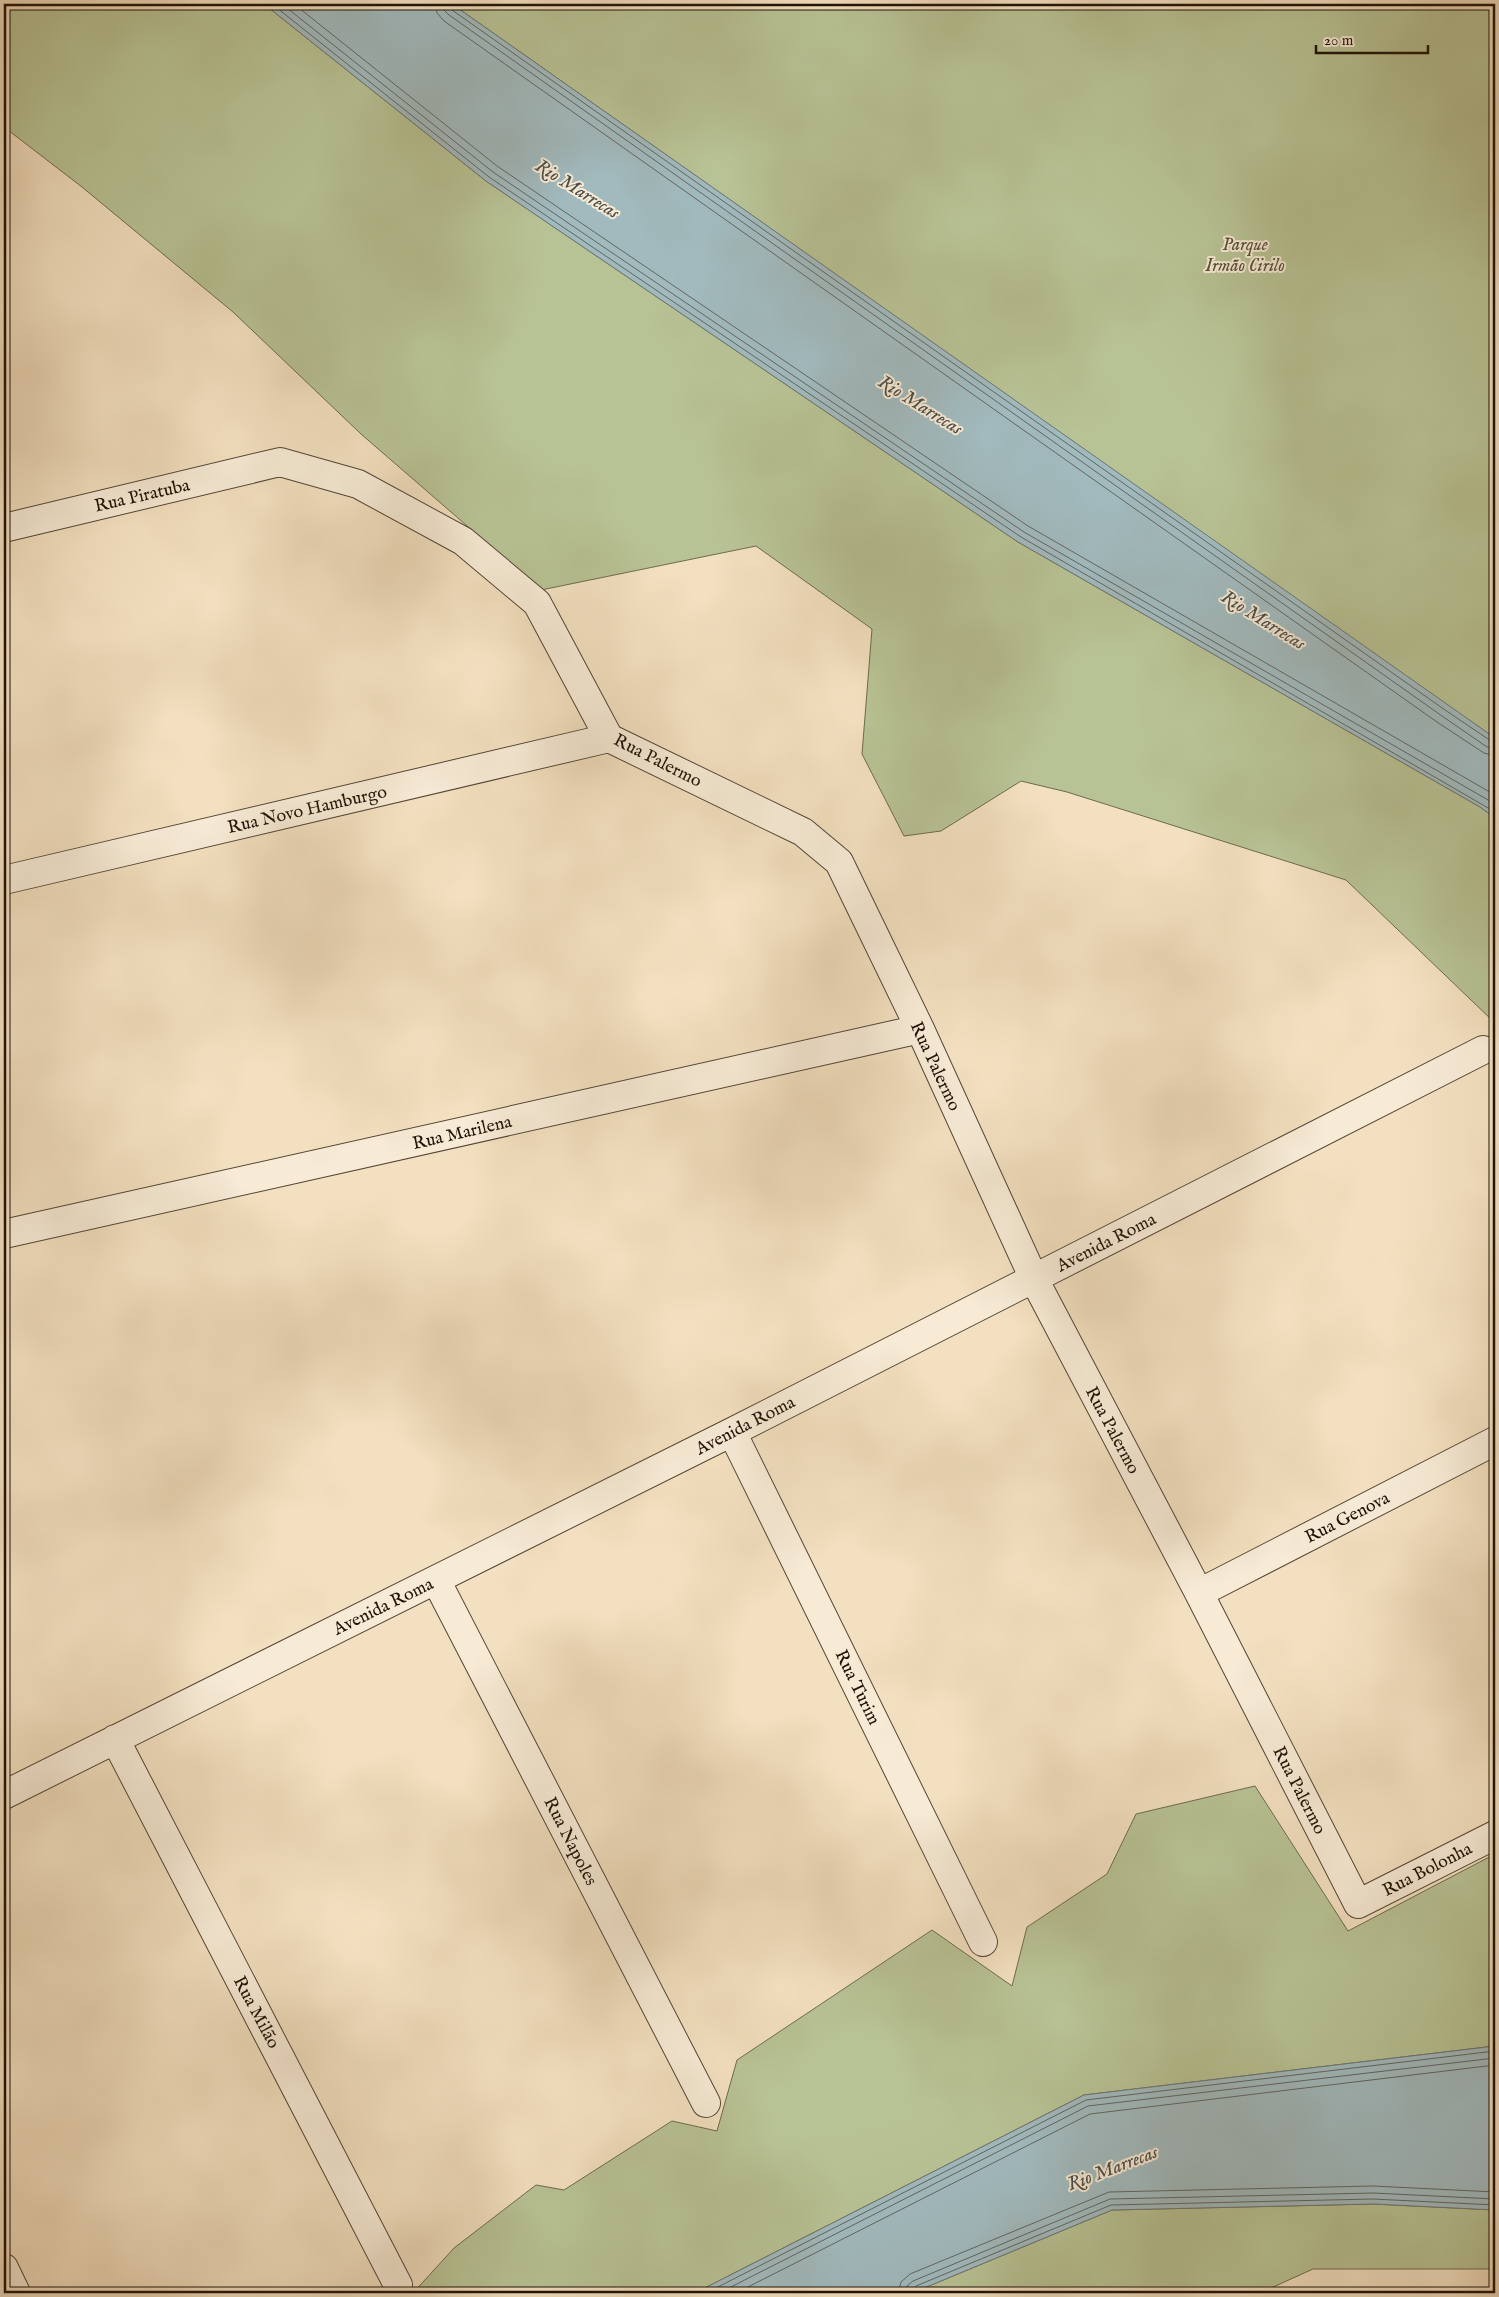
<svg xmlns="http://www.w3.org/2000/svg" width="1499" height="2297" viewBox="0 0 1499 2297" font-family="'IM FELL English',serif">
  <style>
    .green { fill: #b8c395; stroke: #6c6b4e }
    .water { fill: #a1babe; stroke: #6d7775 }
    .lines { fill: none; stroke-linecap: round; stroke-linejoin: round }
    .shore { stroke: #606663; stroke-width: 1 }
    .minor-casing { stroke: #544636; stroke-width: 30 }
    .minor { stroke: #f7ebd6; stroke-width: 28 }
    .labels { text-anchor: middle; stroke-width: 4; stroke-linejoin: round; paint-order: stroke }
    .park-label { font-size: 18px; font-style: italic; fill: #555139; stroke: #f7ebd6 }
    .street-label { font-size: 18px; fill: #1f1308; stroke: #f7ebd6 }
    .water-label { font-size: 19px; font-style: italic; fill: #4c4d48; stroke: #f7ebd6 }
  </style>
  <rect width="100%" height="100%" fill="#f3e0c0"/>
  <filter id="stains"><feTurbulence type="fractalNoise" baseFrequency=".004" numOctaves="4"/><feColorMatrix values="0 0 0 0 .2 0 0 0 0 .09 0 0 0 0 .02 0 0 0 .5 -.17"/></filter>
  <radialGradient id="worn" r=".72"><stop offset=".6" stop-color="#630" stop-opacity="0"/><stop offset="1" stop-color="#630" stop-opacity=".3"/></radialGradient>
  <path class="green" d="M 4,4 L 264,4 L 486,181 L 1018,542 L 1480,807 L 1495,818 L 1495,1023 L 1346,880 L 1067,792 L 1021,781 L 941,831 L 904,836 L 862,754 L 872,629 L 756,546 L 541,590 L 361,434 L 233,312 L 82,187 L 4,127 Z
    M 452,4 L 1495,4 L 1495,738 L 1448,706 Z
    M 1255,1786 L 1348,1931 L 1495,1854 L 1495,2046 L 1084,2095 L 695,2293 L 413,2293 L 454,2248 L 536,2185 L 564,2190 L 672,2121 L 717,2131 L 737,2060 L 932,1930 L 1012,1986 L 1027,1927 L 1107,1874 L 1136,1814 Z
    M 1373,2204 L 1495,2210 L 1495,2269 L 1313,2269 L 1260,2293 L 912,2293 L 1112,2210 Z"/>
  <path class="water" d="M 264,4 L 452,4 L 1495,738 L 1495,818 L 1480,807 L 1018,542 L 486,181 Z
    M 1495,2046 L 1495,2210 L 1373,2204 L 1112,2210 L 912,2293 L 695,2293 L 1084,2095 Z"/>
  <g class="lines">
    <path class="shore" d="M 272,4 L 489,177 L 1021,537 L 1495,812
      M 282,4 L 493,172 L 1024,532 L 1495,804
      M 294,4 L 497,166 L 1028,526 L 1495,795
      M 436,4 L 437,13 L 444,21 L 1437,722 L 1484,753 L 1495,756
      M 443,4 L 444,10 L 449,15 L 1442,716 L 1487,747 L 1495,748
      M 450,4 L 452,10 L 1445,710 L 1491,741 L 1495,742
      M 706,2293 L 1086,2100 L 1495,2051
      M 719,2293 L 1088,2106 L 1495,2058
      M 736,2293 L 1090,2114 L 1495,2065
      M 898,2293 L 901,2282 L 910,2274 L 1109,2192 L 1373,2186 L 1495,2192
      M 906,2293 L 907,2286 L 913,2281 L 1110,2199 L 1373,2193 L 1495,2199
      M 912,2293 L 916,2286 L 1111,2205 L 1373,2199 L 1495,2205"/>
    <defs>
      <path id="minor" d="M 4,528 L 280,462 L 358,484 L 463,541 L 537,603 L 609,738 L 803,832 L 839,862 L 920,1029 L 1034,1279 L 1199,1593 L 1358,1904 L 1495,1835
        M 4,880 L 609,738
        M 4,1234 L 920,1029
        M 732,1432 L 983,1942
        M 436,1580 L 706,2103
        M 1199,1593 L 1495,1441
        M 115,1739 L 398,2285
        M 4,1795 L 732,1432 L 1483,1050
        M 4,2268 L 16,2293"/>
    </defs>
    <use href="#minor" class="minor-casing"/>
    <use href="#minor" class="minor"/>
  </g>
  <g class="labels">
    <g class="park-label">
      <text x="1245" y="250">Parque<tspan x="1245" dy="21">Irmão Cirilo</tspan></text>
    </g>
    <g class="street-label">
      <text transform="translate(142 495) rotate(-13)" y="6">Rua Piratuba</text>
      <text transform="translate(658 760) rotate(27)" y="6">Rua Palermo</text>
      <text transform="translate(307 809) rotate(-13)" y="6">Rua Novo Hamburgo</text>
      <text transform="translate(936 1066) rotate(65)" y="6">Rua Palermo</text>
      <text transform="translate(462 1132) rotate(-13)" y="6">Rua Marilena</text>
      <text transform="translate(1106 1242) rotate(-27)" y="6">Avenida Roma</text>
      <text transform="translate(745 1425) rotate(-27)" y="6">Avenida Roma</text>
      <text transform="translate(1113 1430) rotate(62)" y="6">Rua Palermo</text>
      <text transform="translate(1347 1517) rotate(-27)" y="6">Rua Genova</text>
      <text transform="translate(383 1606) rotate(-26)" y="6">Avenida Roma</text>
      <text transform="translate(858 1687) rotate(64)" y="6">Rua Turim</text>
      <text transform="translate(1300 1790) rotate(63)" y="6">Rua Palermo</text>
      <text transform="translate(571 1841) rotate(63)" y="6">Rua Napoles</text>
      <text transform="translate(1427 1869) rotate(-27)" y="6">Rua Bolonha</text>
      <text transform="translate(257 2012) rotate(62)" y="6">Rua Milão</text>
    </g>
    <g class="water-label">
      <text transform="translate(578 188) rotate(32)" y="7">Rio Marrecas</text>
      <text transform="translate(921 404) rotate(32)" y="7">Rio Marrecas</text>
      <text transform="translate(1264 619) rotate(32)" y="7">Rio Marrecas</text>
      <text transform="translate(1112 2167) rotate(-21)" y="7">Rio Marrecas</text>
    </g>
  </g>
  <rect width="1499" height="2297" fill="none" stroke="#f3e0c0" stroke-width="20"/>
  <rect x="5" y="5" width="1489" height="2287" fill="none" stroke="#1f1308" stroke-width="2.5"/>
  <rect x="10" y="10" width="1479" height="2277" fill="none" stroke="#1f1308"/>
  <path d="M1316 45v8h112v-8" fill="none" stroke="#1f1308" stroke-width="2.5"/>
  <text x="1324" y="45" font-size="15" fill="#1f1308" stroke="#f7ebd6" stroke-width="4" paint-order="stroke">20 m</text>
  <rect width="100%" height="100%" filter="url(#stains)"/>
  <rect width="100%" height="100%" fill="url(#worn)"/>
</svg>
